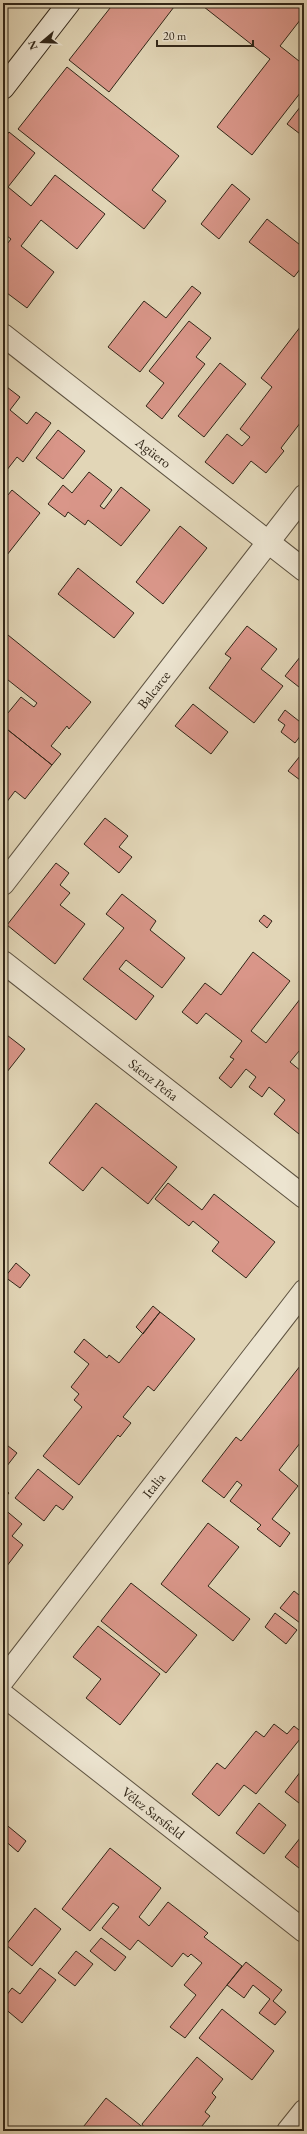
<svg xmlns="http://www.w3.org/2000/svg" width="307" height="2134" viewBox="0 0 307 2134" font-family="'EB Garamond',serif">
  <style>
    .building { fill: #d99689; stroke: #312618 }
    .lines { fill: none; stroke-linecap: round; stroke-linejoin: round }
    .street-casing { stroke: #5d5240; stroke-width: 24 }
    .secondary-casing { stroke: #312618; stroke-width: 24 }
    .street { stroke: #ece4d0; stroke-width: 22 }
    .secondary { stroke: #ece4d0; stroke-width: 22 }
    .labels { text-anchor: middle; stroke-width: 3.5; stroke-linejoin: round; paint-order: stroke }
    .street-label { font-size: 14px; fill: #312618; stroke: #ece4d0 }
  </style>
  <rect width="100%" height="100%" fill="#e2d6b7"/>
  <filter id="stains"><feTurbulence type="fractalNoise" baseFrequency=".005" numOctaves="4"/><feColorMatrix values="0 0 0 0 .2 0 0 0 0 .09 0 0 0 0 .02 0 0 0 .5 -.17"/></filter>
  <radialGradient id="worn" r=".72"><stop offset=".6" stop-color="#630" stop-opacity="0"/><stop offset="1" stop-color="#630" stop-opacity=".3"/></radialGradient>
  <path class="building" d="M 114,3 L 177,3 L 109,92 L 69,60 Z
    M 199,3 L 293,3 L 304,11 L 304,15 L 280,46 L 304,65 L 304,88 L 252,155 L 217,127 L 270,59 Z
    M 67,67 L 179,156 L 152,190 L 166,201 L 144,229 L 18,129 Z
    M 304,102 L 304,137 L 287,124 Z
    M 9,132 L 35,153 L 8,187 L 31,206 L 55,175 L 105,214 L 77,249 L 41,220 L 21,246 L 54,272 L 27,308 L 3,290 L 3,249 L 11,239 L 3,233 L 3,140 Z
    M 232,184 L 250,199 L 219,239 L 201,224 Z
    M 267,219 L 304,248 L 304,264 L 294,277 L 249,242 Z
    M 192,286 L 201,293 L 140,372 L 108,347 L 144,301 L 166,318 Z
    M 189,321 L 211,338 L 196,357 L 205,364 L 162,419 L 146,406 L 164,383 L 149,371 Z
    M 304,322 L 304,418 L 281,448 L 284,451 L 266,473 L 251,461 L 233,484 L 205,462 L 227,434 L 242,446 L 250,437 L 240,429 L 272,387 L 261,378 Z
    M 220,363 L 246,384 L 204,437 L 178,416 Z
    M 3,384 L 20,397 L 10,410 L 27,424 L 36,412 L 51,423 L 23,462 L 17,457 L 3,475 Z
    M 58,430 L 85,451 L 63,479 L 36,458 Z
    M 89,472 L 112,490 L 100,506 L 104,509 L 121,487 L 150,510 L 121,546 L 88,520 L 85,525 L 68,512 L 65,517 L 48,504 L 63,485 L 72,493 Z
    M 12,490 L 40,513 L 3,560 L 3,501 Z
    M 180,526 L 207,548 L 163,604 L 136,582 Z
    M 78,568 L 134,613 L 114,638 L 58,594 Z
    M 247,626 L 277,649 L 261,669 L 283,686 L 254,723 L 209,688 L 231,658 L 225,654 Z
    M 3,631 L 91,702 L 69,729 L 67,726 L 51,746 L 61,754 L 52,765 L 3,726 L 3,719 L 21,697 L 34,707 L 37,703 L 3,676 Z
    M 304,652 L 304,691 L 285,676 Z
    M 193,704 L 228,732 L 211,754 L 175,726 Z
    M 285,710 L 304,725 L 304,731 L 295,743 L 281,732 L 285,725 L 278,720 Z
    M 3,726 L 52,765 L 25,799 L 15,791 L 3,807 Z
    M 304,751 L 304,783 L 288,771 Z
    M 105,818 L 128,836 L 119,847 L 132,857 L 119,873 L 84,844 Z
    M 56,863 L 69,873 L 60,885 L 70,893 L 60,905 L 85,924 L 55,964 L 7,925 Z
    M 122,894 L 156,921 L 150,930 L 185,958 L 162,988 L 126,960 L 119,969 L 154,996 L 136,1020 L 83,979 L 124,928 L 106,914 Z
    M 264,915 L 272,921 L 267,928 L 259,921 Z
    M 253,952 L 290,981 L 251,1031 L 266,1043 L 304,994 L 304,1045 L 290,1062 L 301,1071 L 304,1067 L 304,1138 L 274,1114 L 285,1100 L 269,1087 L 262,1097 L 249,1087 L 256,1077 L 246,1069 L 231,1088 L 219,1078 L 234,1059 L 230,1057 L 242,1041 L 206,1013 L 197,1024 L 182,1012 L 205,983 L 221,995 Z
    M 3,1032 L 25,1049 L 3,1077 Z
    M 96,1103 L 177,1167 L 148,1204 L 102,1167 L 83,1191 L 49,1163 Z
    M 168,1183 L 202,1210 L 214,1194 L 275,1242 L 246,1278 L 212,1251 L 219,1242 L 193,1221 L 189,1226 L 155,1199 Z
    M 16,1263 L 30,1275 L 20,1288 L 5,1277 Z
    M 153,1306 L 160,1312 L 143,1334 L 136,1327 Z
    M 160,1312 L 195,1339 L 154,1391 L 148,1386 L 123,1417 L 131,1423 L 120,1437 L 118,1435 L 79,1485 L 43,1456 L 82,1407 L 74,1400 L 79,1394 L 71,1387 L 89,1364 L 74,1352 L 84,1339 L 107,1358 L 109,1355 L 119,1363 Z
    M 304,1361 L 304,1438 L 279,1470 L 298,1486 L 272,1519 L 290,1533 L 280,1547 L 257,1529 L 261,1525 L 230,1501 L 242,1485 L 237,1481 L 224,1498 L 202,1481 L 236,1437 L 241,1441 Z
    M 3,1442 L 17,1453 L 3,1471 Z
    M 38,1469 L 73,1497 L 63,1510 L 56,1505 L 44,1521 L 15,1498 Z
    M 3,1488 L 9,1493 L 3,1500 Z
    M 3,1508 L 22,1524 L 12,1536 L 23,1545 L 3,1571 Z
    M 208,1523 L 239,1547 L 208,1586 L 250,1619 L 233,1641 L 161,1584 Z
    M 131,1583 L 197,1635 L 166,1673 L 101,1621 Z
    M 294,1591 L 304,1599 L 304,1626 L 280,1608 Z
    M 275,1613 L 297,1630 L 286,1644 L 265,1627 Z
    M 98,1626 L 160,1674 L 120,1725 L 86,1698 L 101,1679 L 73,1657 Z
    M 274,1724 L 287,1734 L 294,1726 L 304,1734 L 256,1794 L 244,1785 L 219,1816 L 192,1794 L 217,1763 L 225,1769 L 256,1731 L 264,1737 Z
    M 304,1767 L 304,1807 L 285,1792 Z
    M 259,1803 L 286,1825 L 264,1854 L 236,1833 Z
    M 3,1822 L 26,1841 L 18,1852 L 3,1839 Z
    M 304,1833 L 304,1872 L 285,1857 Z
    M 110,1848 L 161,1888 L 139,1917 L 149,1926 L 168,1902 L 208,1933 L 204,1937 L 242,1966 L 185,2038 L 170,2027 L 196,1995 L 184,1985 L 202,1963 L 191,1954 L 188,1957 L 183,1953 L 172,1967 L 138,1940 L 130,1950 L 102,1928 L 119,1907 L 113,1903 L 90,1931 L 62,1909 Z
    M 35,1908 L 61,1929 L 32,1966 L 6,1945 Z
    M 101,1938 L 126,1957 L 115,1971 L 90,1951 Z
    M 76,1951 L 93,1964 L 75,1986 L 58,1973 Z
    M 246,1962 L 282,1990 L 273,2001 L 286,2012 L 275,2025 L 259,2013 L 270,1999 L 253,1985 L 244,1998 L 227,1985 Z
    M 40,1968 L 56,1980 L 22,2023 L 3,2007 L 3,2000 L 12,1988 L 20,1994 Z
    M 222,2009 L 274,2051 L 252,2080 L 199,2038 Z
    M 197,2057 L 223,2079 L 212,2093 L 216,2097 L 205,2112 L 210,2116 L 198,2131 L 80,2131 L 106,2098 L 145,2129 L 142,2124 Z"/>
  <g class="lines">
    <defs>
      <g id="street">
        <path id="s1" d="M 3,335 L 304,570"/>
        <path id="s2" d="M 3,884 L 304,496"/>
        <path id="s3" d="M 3,962 L 304,1197"/>
        <path id="s4" d="M 3,1680 L 304,1291"/>
        <path id="s5" d="M 3,1695 L 304,1931"/>
        <path d="M 288,2131 L 304,2111"/>
      </g>
      <path id="secondary" d="M 3,88 L 69,3"/>
    </defs>
    <use href="#street" class="street-casing"/>
    <use href="#secondary" class="secondary-casing"/>
    <use href="#street" class="street"/>
    <use href="#secondary" class="secondary"/>
  </g>
  <g class="labels">
    <g class="street-label">
      <text dy="5" stroke="none"><textPath href="#s1" startOffset="191">Agüero</textPath></text>
      <text dy="5" stroke="none"><textPath href="#s2" startOffset="246">Balcarce</textPath></text>
      <text dy="5" stroke="none"><textPath href="#s3" startOffset="191">Sáenz Peña</textPath></text>
      <text dy="5" stroke="none"><textPath href="#s4" startOffset="246">Italia</textPath></text>
      <text dy="5" stroke="none"><textPath href="#s5" startOffset="191">Vélez Sarsfield</textPath></text>
    </g>
  </g>
  <rect width="307" height="2134" fill="none" stroke="#e2d6b7" stroke-width="16"/>
  <rect x="4" y="4" width="299" height="2126" fill="none" stroke="#312618" stroke-width="2"/>
  <rect x="8" y="8" width="291" height="2118" fill="none" stroke="#312618"/>
  <g transform="translate(42 42) rotate(251)" stroke="#ece4d0" stroke-width="3" paint-order="stroke">
  <path d="M0-3L7 15L0 10L-7 15Z" fill="#312618"/>
  <text y="-6" font-size="11" font-weight="bold" text-anchor="middle" fill="#312618">N</text>
  </g>
  <path d="M157 40v6h96v-6" fill="none" stroke="#312618" stroke-width="2"/>
  <text x="163" y="40" font-size="12" fill="#312618" stroke="#ece4d0" stroke-width="3" paint-order="stroke">20 m</text>
  <rect width="100%" height="100%" filter="url(#stains)"/>
  <rect width="100%" height="100%" fill="url(#worn)"/>
</svg>
